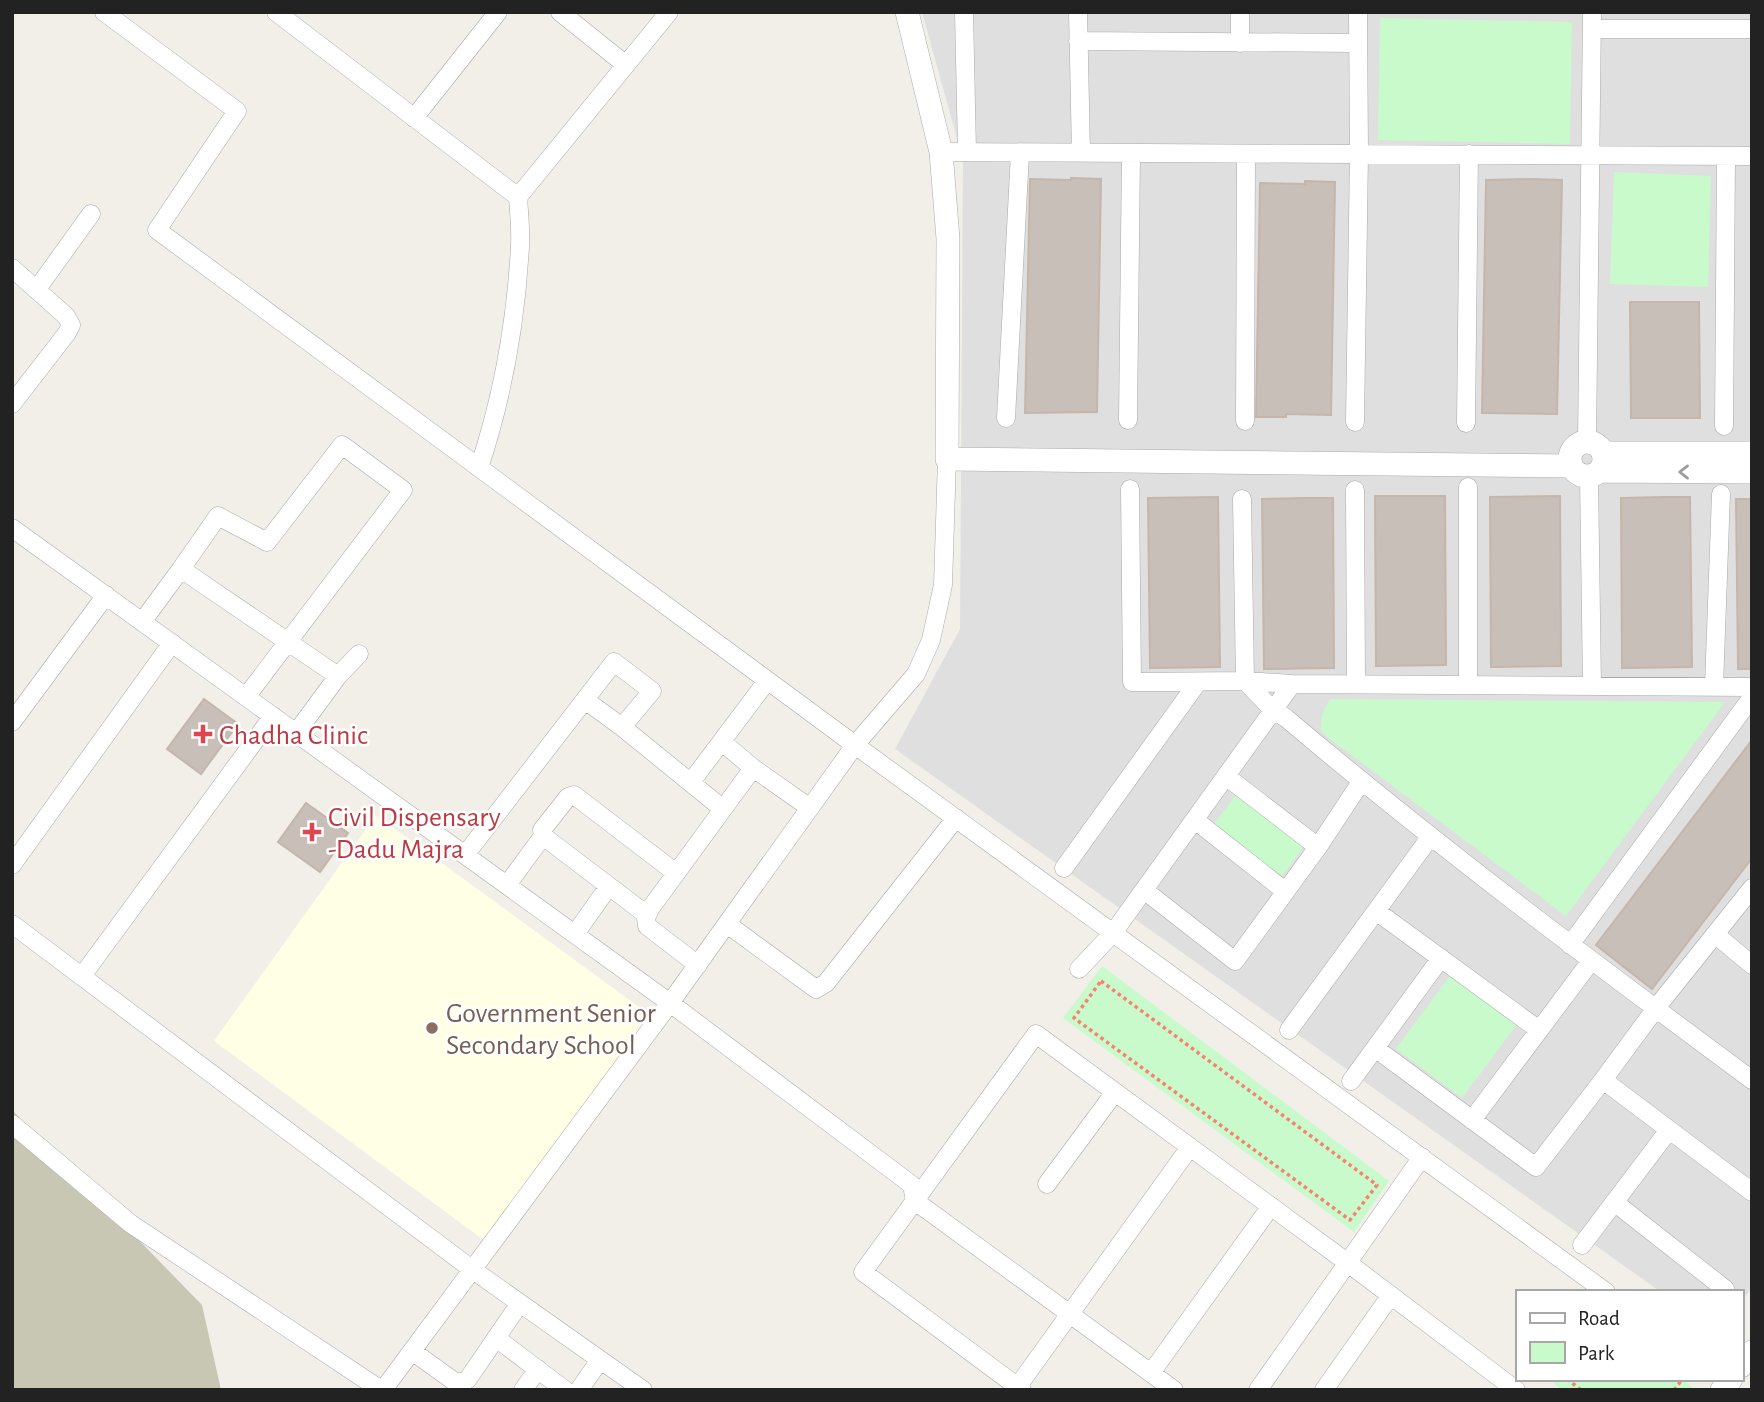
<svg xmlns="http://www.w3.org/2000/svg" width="1764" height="1402" viewBox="0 0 1764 1402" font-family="'Alegreya Sans',sans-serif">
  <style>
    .residential { fill: #e0dfdf }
    .education { fill: #ffffe5 }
    .construction { fill: #c7c7b4 }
    .park { fill: #c8facc }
    .building { fill: #c7bfb8; stroke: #c4b6ab; stroke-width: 2 }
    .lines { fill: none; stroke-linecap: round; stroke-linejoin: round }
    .minor-casing { stroke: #a9a9a9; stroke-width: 19 }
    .tertiary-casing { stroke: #a9a9a9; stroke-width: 24 }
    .path { stroke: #fa8072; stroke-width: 3.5; stroke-dasharray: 3.5 3.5; stroke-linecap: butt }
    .minor { stroke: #fff; stroke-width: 18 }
    .tertiary { stroke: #fff; stroke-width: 23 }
    .oneway { stroke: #9c9c9c }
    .health-dot { fill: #e0444e; stroke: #fff; stroke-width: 2.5 }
    .education-dot { fill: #8d6e63; stroke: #fff; stroke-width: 2.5 }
    .labels { text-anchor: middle; stroke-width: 5; stroke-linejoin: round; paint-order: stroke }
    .health-label { font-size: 28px; fill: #be3a42; stroke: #fff; text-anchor: start }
    .education-label { font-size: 28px; fill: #785e54; stroke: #fff; text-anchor: start }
  </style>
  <rect width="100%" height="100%" fill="#f2efe9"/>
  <path class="residential" d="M 922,12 L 1752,12 L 1752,1288 L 1741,1302 L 1741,1292 L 1661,1292 L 895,749 L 960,629 L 963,160 Z"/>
  <path class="education" d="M 376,815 L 650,1015 L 485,1241 L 214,1041 Z"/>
  <path class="construction" d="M 12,1110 L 202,1305 L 221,1390 L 12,1390 Z"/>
  <path class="park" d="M 1380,18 L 1572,22 L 1570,144 L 1378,140 Z
    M 1614,172 L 1711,176 L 1708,287 L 1610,284 Z
    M 1331,699 L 1725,702 L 1566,916 L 1322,733 C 1320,718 1322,710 1331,699 Z
    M 1236,795 L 1304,846 L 1282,876 L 1213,825 Z
    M 1102,966 L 1389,1181 L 1354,1232 L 1063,1018 Z
    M 1451,974 L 1518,1023 L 1462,1098 L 1396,1049 Z
    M 1549,1379 L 1683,1379 L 1692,1387 L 1690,1390 L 1562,1390 Z"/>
  <path class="building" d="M 1071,178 L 1101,179 L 1097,412 L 1025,413 L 1030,179 L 1071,180 Z
    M 1531,179 L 1562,180 L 1557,414 L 1482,413 L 1486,180 Z
    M 1305,181 L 1335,182 L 1331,415 L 1286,414 L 1286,417 L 1256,417 L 1260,183 L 1305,184 Z
    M 1630,302 L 1699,302 L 1700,418 L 1631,418 Z
    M 1375,496 L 1445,496 L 1446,665 L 1376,666 Z
    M 1560,496 L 1561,666 L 1491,667 L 1490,497 Z
    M 1218,497 L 1220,667 L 1150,668 L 1148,498 Z
    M 1664,497 L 1690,497 L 1692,667 L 1622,668 L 1621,498 Z
    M 1306,498 L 1333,498 L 1334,668 L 1264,669 L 1262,499 Z
    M 1736,499 L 1752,499 L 1752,669 L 1738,669 Z
    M 204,699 L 238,724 L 201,774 L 167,749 Z
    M 1752,740 L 1752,858 L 1652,989 L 1596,945 Z
    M 306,803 L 348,833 L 320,872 L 278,842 Z"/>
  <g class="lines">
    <defs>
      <path id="minor" d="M 104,12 L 237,111 L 157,230 L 855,745 L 1606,1292
        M 276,12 L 518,197 C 519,213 521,230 520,246 C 516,321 503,396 479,468
        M 560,12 L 626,65
        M 964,12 L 967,152
        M 1078,12 L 1081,153
        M 1592,29 L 1752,29
        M 1078,41 L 1358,43
        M 1240,43 L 1240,12
        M 414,118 L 498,12
        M 941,152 L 1752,156
        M 518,197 L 669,12
        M 12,268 L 66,316 L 71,325 L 67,333 L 12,404
        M 37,289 L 91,214
        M 1006,418 L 1020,153
        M 1128,420 L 1131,153
        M 1245,421 L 1246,154
        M 1355,422 L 1359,154 L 1358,12
        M 1466,423 L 1469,154
        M 1724,426 L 1726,156
        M 1587,442 L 1592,12
        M 1589,477 L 1592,686
        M 1130,489 L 1132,682 L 1245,681 L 1292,684 L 1752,687
        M 1355,490 L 1356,684
        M 1242,499 L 1245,681 L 1273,710 L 1286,718 C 1436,845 1594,963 1752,1080
        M 12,528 L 670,1003 L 912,1185 L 915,1201 L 1174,1390
        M 181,569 L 338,676
        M 142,622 L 181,569 L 218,516 L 267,542 L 342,445 L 403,490 L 246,697
        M 1468,685 L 1468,487
        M 1714,686 L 1721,494
        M 585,700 L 622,727 L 723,809
        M 12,722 L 106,595
        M 296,733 L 338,676 L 359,654
        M 722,742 L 753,768 L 810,808
        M 1227,777 L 1318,847
        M 691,782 L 767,681
        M 1195,820 L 1285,891
        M 465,855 L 614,662 L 652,691 L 622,727
        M 12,865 L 172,643
        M 1064,868 L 1198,682
        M 507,885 L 543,836
        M 1144,890 L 1235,961 L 1318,847 L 1361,782
        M 1376,911 L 1539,1030
        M 647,915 L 543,836 L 542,830 L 568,797 L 574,795 L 676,873
        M 12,924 L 473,1270 L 643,1390
        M 727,924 L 816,989 L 826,983 L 956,818
        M 575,934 L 609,886
        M 1716,935 L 1752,965
        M 1570,945 L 1752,697
        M 698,965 L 647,926 L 646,918 L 650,909 L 753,768
        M 1079,969 L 1113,933 L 1292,684
        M 82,976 L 273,716
        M 1289,1030 L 1431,836
        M 1375,1048 L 1536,1167 L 1603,1080 L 1656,1008 L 1752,888
        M 1603,1080 L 1752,1192
        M 1351,1081 L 1441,958
        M 1472,1120 L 1591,961
        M 12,1124 L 131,1224 L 381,1390
        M 1047,1184 L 1115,1092
        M 1614,1202 L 1725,1289
        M 1582,1245 L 1669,1130
        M 496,1338 L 565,1390
        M 412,1351 L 455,1382 L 463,1382 L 468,1379 L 520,1303
        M 1151,1373 L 1271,1206
        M 1018,1386 L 1190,1147
        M 383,1390 L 670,1003 L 855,745 L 916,674 L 931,640 L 943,585 L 947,459
        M 523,1390 L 538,1369
        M 579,1390 L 600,1360
        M 1022,1390 L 863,1272 L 1036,1034 L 1348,1263 L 1516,1390
        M 1258,1390 L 1422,1157
        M 1324,1390 L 1391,1295"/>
      <path id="tertiary" d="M 907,12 L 941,152 L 948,239 L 947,459 L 1570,466
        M1570 459a17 17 0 1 1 34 0a17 17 0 1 1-34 0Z
        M 1603,453 L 1752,453
        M 1600,471 L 1752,472
        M 1741,1366 L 1752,1352
        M 1722,1390 L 1731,1379"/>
    </defs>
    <use href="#minor" class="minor-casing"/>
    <use href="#tertiary" class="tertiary-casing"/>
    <path class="path" d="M 1101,981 L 1377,1185 L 1350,1220 L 1074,1018 Z
      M 1567,1379 L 1581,1390
      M 1674,1390 L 1681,1381 L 1679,1379"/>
    <use href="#minor" class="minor"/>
    <use href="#tertiary" class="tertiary"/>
  </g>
  <defs><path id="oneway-chevron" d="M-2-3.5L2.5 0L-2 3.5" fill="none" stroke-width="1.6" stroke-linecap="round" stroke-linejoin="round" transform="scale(1.75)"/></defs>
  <use class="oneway" href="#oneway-chevron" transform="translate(1684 472) rotate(-180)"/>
  <g class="health-dot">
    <path d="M199.5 723.5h7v7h7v7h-7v7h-7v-7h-7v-7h7z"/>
    <path d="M308.5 821.5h7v7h7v7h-7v7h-7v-7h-7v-7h7z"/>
  </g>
  <circle class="education-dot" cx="432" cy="1028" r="7"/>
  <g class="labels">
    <g class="health-label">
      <text x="219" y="744">Chadha Clinic</text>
      <text x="328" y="826">Civil Dispensary<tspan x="328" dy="32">-Dadu Majra</tspan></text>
    </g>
    <g class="education-label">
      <text x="446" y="1022">Government Senior<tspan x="446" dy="32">Secondary School</tspan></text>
    </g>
  </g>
  <rect width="1764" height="1402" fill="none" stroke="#222222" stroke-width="28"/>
  <rect x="1516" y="1290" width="228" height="91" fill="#ffffff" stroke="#a7a7a7" stroke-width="2"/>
  <rect x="1530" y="1313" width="35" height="10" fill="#ffffff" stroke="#a7a7a7" stroke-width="2"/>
  <text x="1578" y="1325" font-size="21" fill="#222222">Road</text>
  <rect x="1530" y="1342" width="35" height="21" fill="#c8facc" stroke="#a7a7a7" stroke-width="2"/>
  <text x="1578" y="1360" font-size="21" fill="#222222">Park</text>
</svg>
